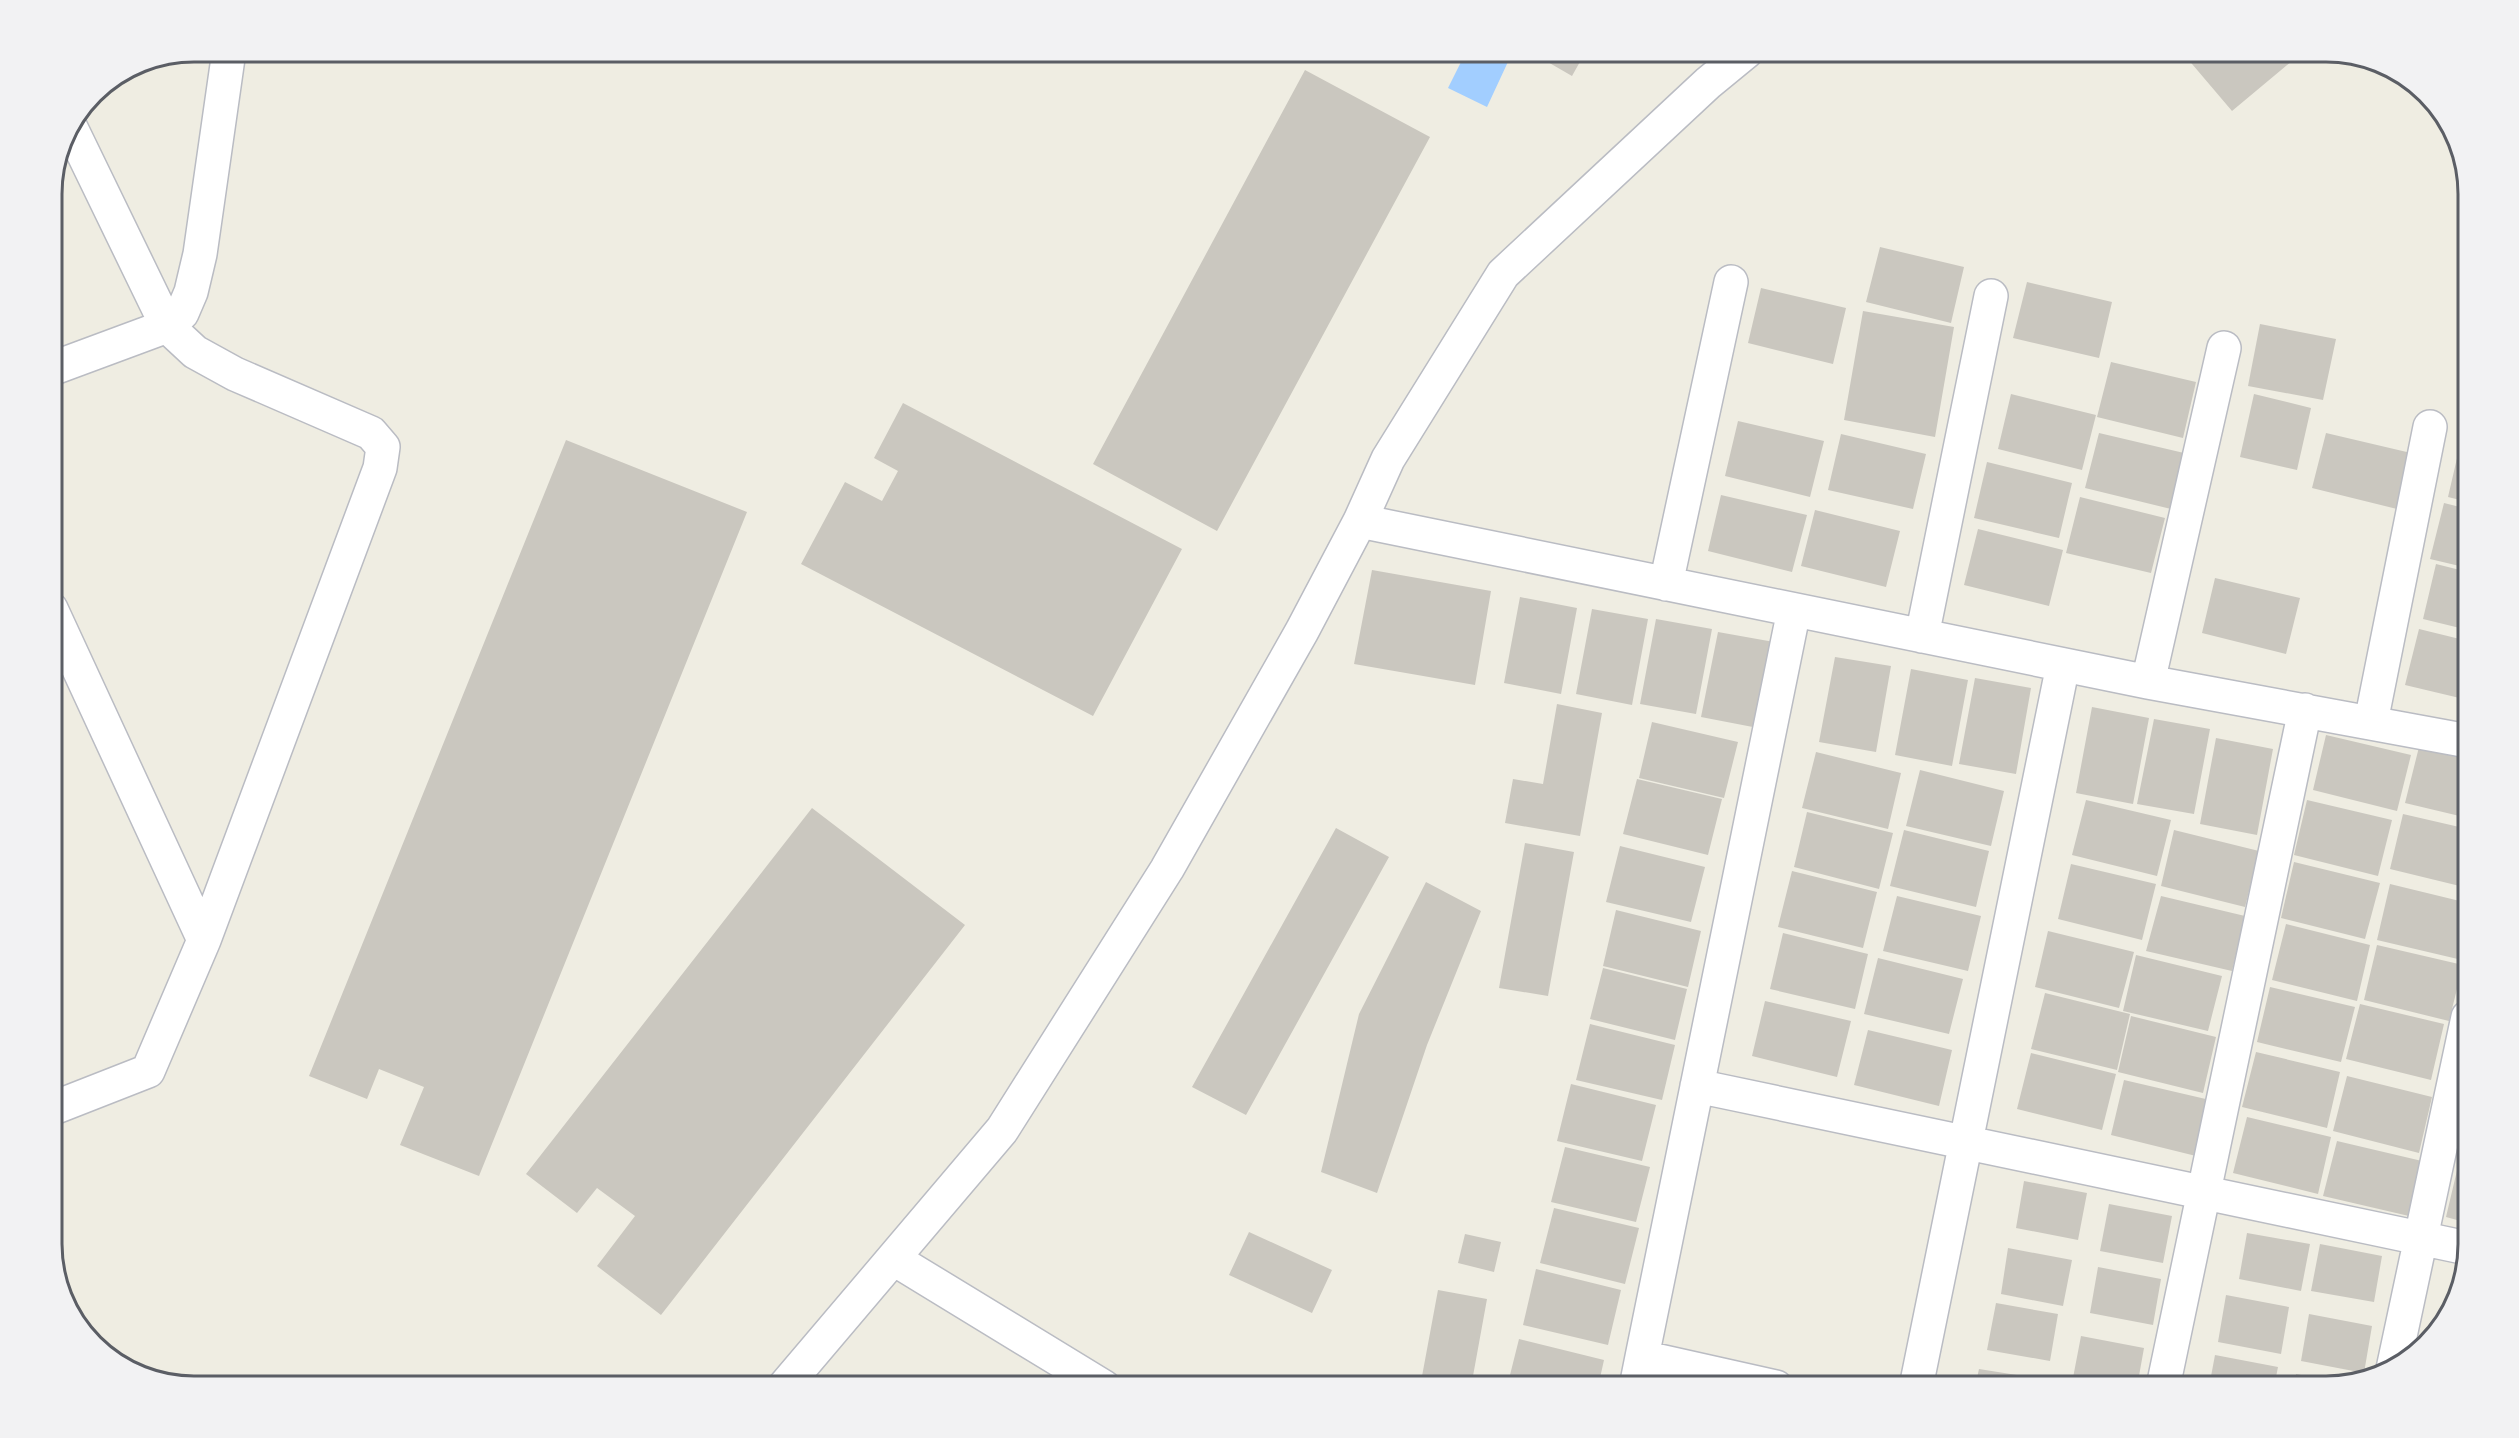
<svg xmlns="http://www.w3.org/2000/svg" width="2519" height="1438" viewBox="0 0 2519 1438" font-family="'DejaVu Sans',sans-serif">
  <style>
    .water { fill: #a2ceff }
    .building { fill: #cac7bf }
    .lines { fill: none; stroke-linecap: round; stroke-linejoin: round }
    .minor-casing { stroke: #babcc3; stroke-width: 36 }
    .minor { stroke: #fff; stroke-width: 33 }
    .rim { fill: none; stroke: #5b5e65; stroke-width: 3 }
  </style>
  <rect width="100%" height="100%" fill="#efede2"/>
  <path class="water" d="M 1437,51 L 1513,51 L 1487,107 L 1448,88 L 1461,62 Z"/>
  <path class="building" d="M 1535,51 L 1586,51 L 1572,76 L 1534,54 Z
    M 2181,51 L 2304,51 L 2232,111 Z
    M 1305,70 L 1430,137 L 1217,531 L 1093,464 Z
    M 1880,247 L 1964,267 L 1951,323 L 1866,302 Z
    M 2027,282 L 2112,302 L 2099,358 L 2013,338 Z
    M 1761,288 L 1846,308 L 1833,364 L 1748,343 Z
    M 1863,311 L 1954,327 L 1935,437 L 1844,420 Z
    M 2260,324 L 2336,339 L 2323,400 L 2248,386 Z
    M 2111,362 L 2196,382 L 2183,438 L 2097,417 Z
    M 2011,394 L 2096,415 L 2082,470 L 1998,449 Z
    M 2254,394 L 2311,408 L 2297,470 L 2240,457 Z
    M 903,403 L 1182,549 L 1093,716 L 801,564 L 845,482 L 882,501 L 898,471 L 874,458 Z
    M 1738,421 L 1824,441 L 1810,497 L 1725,476 Z
    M 2099,433 L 2184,453 L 2171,509 L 2085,488 Z
    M 2326,433 L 2411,453 L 2397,509 L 2312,488 Z
    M 1841,434 L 1926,454 L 1913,509 L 1828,490 Z
    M 566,440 L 747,512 L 479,1176 L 400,1145 L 424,1087 L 379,1069 L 367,1099 L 309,1076 Z
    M 2461,441 L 2468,443 L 2468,502 L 2448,497 Z
    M 1987,462 L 2072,483 L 2059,538 L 1974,518 Z
    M 1721,495 L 1807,515 L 1792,572 L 1708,551 Z
    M 2080,497 L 2165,518 L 2151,573 L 2066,553 Z
    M 2444,503 L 2468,509 L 2468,568 L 2430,559 Z
    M 1815,510 L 1900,531 L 1886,587 L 1801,566 Z
    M 1978,529 L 2063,550 L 2049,606 L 1964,585 Z
    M 2436,564 L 2468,572 L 2468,630 L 2423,619 Z
    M 1372,570 L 1491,591 L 1475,685 L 1354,664 Z
    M 2215,578 L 2300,598 L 2286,654 L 2202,633 Z
    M 1520,597 L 1577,608 L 1561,694 L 1504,683 Z
    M 1592,609 L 1648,619 L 1632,705 L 1576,694 Z
    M 1656,619 L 1712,629 L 1696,714 L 1640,704 Z
    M 2419,629 L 2468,641 L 2468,700 L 2405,685 Z
    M 1718,632 L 1774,642 L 1758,728 L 1701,717 Z
    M 1835,657 L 1891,666 L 1876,752 L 1819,742 Z
    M 1911,669 L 1968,680 L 1952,766 L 1895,755 Z
    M 1975,678 L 2031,688 L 2016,774 L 1959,764 Z
    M 1557,704 L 1602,713 L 1580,836 L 1505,823 L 1513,779 L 1543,784 Z
    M 2092,707 L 2149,718 L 2133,804 L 2076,793 Z
    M 2154,719 L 2210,729 L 2194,814 L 2137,804 Z
    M 1652,722 L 1738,742 L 1724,798 L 1639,778 Z
    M 2326,735 L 2411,755 L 2397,811 L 2313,790 Z
    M 2216,738 L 2273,749 L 2257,835 L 2200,824 Z
    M 2419,747 L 2468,759 L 2468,818 L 2405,803 Z
    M 1816,752 L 1901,773 L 1888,829 L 1802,808 Z
    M 1920,770 L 2004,791 L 1991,846 L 1906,826 Z
    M 1637,779 L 1722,799 L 1708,855 L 1623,834 Z
    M 2086,800 L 2171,820 L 2157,876 L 2072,855 Z
    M 2307,800 L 2392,820 L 2378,876 L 2294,855 Z
    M 812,808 L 965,925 L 661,1315 L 597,1266 L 635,1216 L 597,1188 L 577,1213 L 526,1174 Z
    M 1807,812 L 1893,833 L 1879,889 L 1794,867 Z
    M 2403,814 L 2468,829 L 2468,888 L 2390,869 Z
    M 1336,828 L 1389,857 L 1246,1115 L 1192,1087 Z
    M 1904,830 L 1989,851 L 1976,907 L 1890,886 Z
    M 2174,830 L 2259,851 L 2245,907 L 2161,886 Z
    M 1525,843 L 1574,852 L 1548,996 L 1499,988 Z
    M 1620,846 L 1705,867 L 1691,922 L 1606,902 Z
    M 2294,862 L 2380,883 L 2365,939 L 2281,918 Z
    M 2071,864 L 2156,884 L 2142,940 L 2058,919 Z
    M 1792,871 L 1877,892 L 1863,948 L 1778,927 Z
    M 1426,882 L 1481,911 L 1427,1045 L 1377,1193 L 1321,1172 L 1359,1014 Z
    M 2390,884 L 2468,903 L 2468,936 L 2462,960 L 2377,940 Z
    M 1897,896 L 1981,916 L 1968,971 L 1883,951 Z
    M 2161,896 L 2245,916 L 2232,971 L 2146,951 Z
    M 1616,910 L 1701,931 L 1688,987 L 1603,966 Z
    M 2286,924 L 2370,945 L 2357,1001 L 2272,980 Z
    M 2048,931 L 2134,952 L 2119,1008 L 2035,987 Z
    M 1783,933 L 1868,954 L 1855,1009 L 1770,989 Z
    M 2377,945 L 2463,965 L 2449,1021 L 2364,1000 Z
    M 2136,955 L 2222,976 L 2208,1031 L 2123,1011 Z
    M 1878,958 L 1963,979 L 1949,1034 L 1864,1014 Z
    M 1603,968 L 1687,989 L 1675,1040 L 1590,1019 Z
    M 2270,987 L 2355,1007 L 2341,1062 L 2257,1042 Z
    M 2045,993 L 2130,1014 L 2117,1070 L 2031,1049 Z
    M 1765,1001 L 1851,1021 L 1837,1077 L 1752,1056 Z
    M 2360,1004 L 2444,1024 L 2431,1080 L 2346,1059 Z
    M 2131,1016 L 2216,1037 L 2203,1093 L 2118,1072 Z
    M 1590,1024 L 1675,1045 L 1662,1100 L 1576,1080 Z
    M 1868,1030 L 1952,1050 L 1939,1106 L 1854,1085 Z
    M 2256,1052 L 2340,1072 L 2327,1128 L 2242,1107 Z
    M 2031,1053 L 2116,1074 L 2102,1130 L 2017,1109 Z
    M 2347,1076 L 2432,1097 L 2419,1153 L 2333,1131 Z
    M 2124,1080 L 2210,1100 L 2196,1156 L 2111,1135 Z
    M 1571,1084 L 1656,1105 L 1642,1161 L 1557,1141 Z
    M 2468,1116 L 2468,1157 L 2458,1154 Z
    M 2247,1117 L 2331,1137 L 2318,1194 L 2233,1173 Z
    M 2337,1141 L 2422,1161 L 2409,1216 L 2323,1196 Z
    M 1565,1147 L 1650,1167 L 1636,1222 L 1551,1202 Z
    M 2459,1162 L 2468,1164 L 2468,1223 L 2446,1217 Z
    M 2024,1181 L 2087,1193 L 2078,1240 L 2016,1228 Z
    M 2109,1204 L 2172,1216 L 2163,1263 L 2100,1251 Z
    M 1554,1208 L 1639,1228 L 1625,1284 L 1540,1263 Z
    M 1249,1232 L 1332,1270 L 1312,1313 L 1229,1275 Z
    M 2247,1233 L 2310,1244 L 2301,1291 L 2239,1279 Z
    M 1465,1234 L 1501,1242 L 1494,1272 L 1458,1263 Z
    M 2320,1244 L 2382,1256 L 2374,1302 L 2311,1291 Z
    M 2008,1248 L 2072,1260 L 2063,1306 L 2001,1294 Z
    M 2098,1267 L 2161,1279 L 2153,1325 L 2090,1313 Z
    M 2458,1268 L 2462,1269 L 2454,1296 L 2453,1296 Z
    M 1536,1269 L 1621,1290 L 1608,1345 L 1523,1325 Z
    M 1438,1290 L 1487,1299 L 1471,1387 L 1420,1387 Z
    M 2226,1295 L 2289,1307 L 2281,1354 L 2218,1342 Z
    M 1996,1303 L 2058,1314 L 2050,1361 L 1987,1350 Z
    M 2309,1314 L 2372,1326 L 2364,1373 L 2301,1361 Z
    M 2081,1336 L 2144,1348 L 2137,1387 L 2095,1387 L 2072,1383 Z
    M 1519,1339 L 1604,1360 L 1598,1387 L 1507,1387 Z
    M 2215,1355 L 2278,1367 L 2274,1387 L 2209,1387 Z
    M 1979,1369 L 2041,1379 L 2040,1387 L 1975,1387 Z
    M 2296,1374 L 2343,1383 L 2326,1387 L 2294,1387 Z"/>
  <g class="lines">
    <defs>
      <path id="minor" d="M 51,369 L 167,326 L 182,313 L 191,292 L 200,254 L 229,51
        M 1360,521 L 2148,682 L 2468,741
        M 1666,584 L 1731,282
        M 51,609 L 204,940
        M 1922,636 L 1991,296
        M 2148,682 L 2224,348
        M 2371,722 L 2430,427
        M 1697,1086 L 2467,1248
        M 51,1109 L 148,1071 L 204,940 L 380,468 L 383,447 L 371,433 L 235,374 L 195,352 L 167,326 L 70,126
        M 894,1259 L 1104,1387
        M 2393,1369 L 2468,1017
        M 784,1387 L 1002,1130 L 1167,869 L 1302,631 L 1360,521 L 1388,459 L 1503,274 L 1708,83 L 1747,51
        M 1636,1387 L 1642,1357
        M 1776,1387 L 1642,1357 L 1794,610
        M 1916,1387 L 2063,665
        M 2163,1387 L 2305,710"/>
    </defs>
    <use href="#minor" class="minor-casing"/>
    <use href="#minor" class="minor"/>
  </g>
  <path d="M0 0H2519V1438H0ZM194 62H2326A132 132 0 0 1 2458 194V1244A132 132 0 0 1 2326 1376H194A132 132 0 0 1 62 1244V194A132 132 0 0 1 194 62Z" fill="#f2f2f3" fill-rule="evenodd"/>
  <path class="rim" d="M194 62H2326A132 132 0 0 1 2458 194V1244A132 132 0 0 1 2326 1376H194A132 132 0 0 1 62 1244V194A132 132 0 0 1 194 62Z"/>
</svg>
